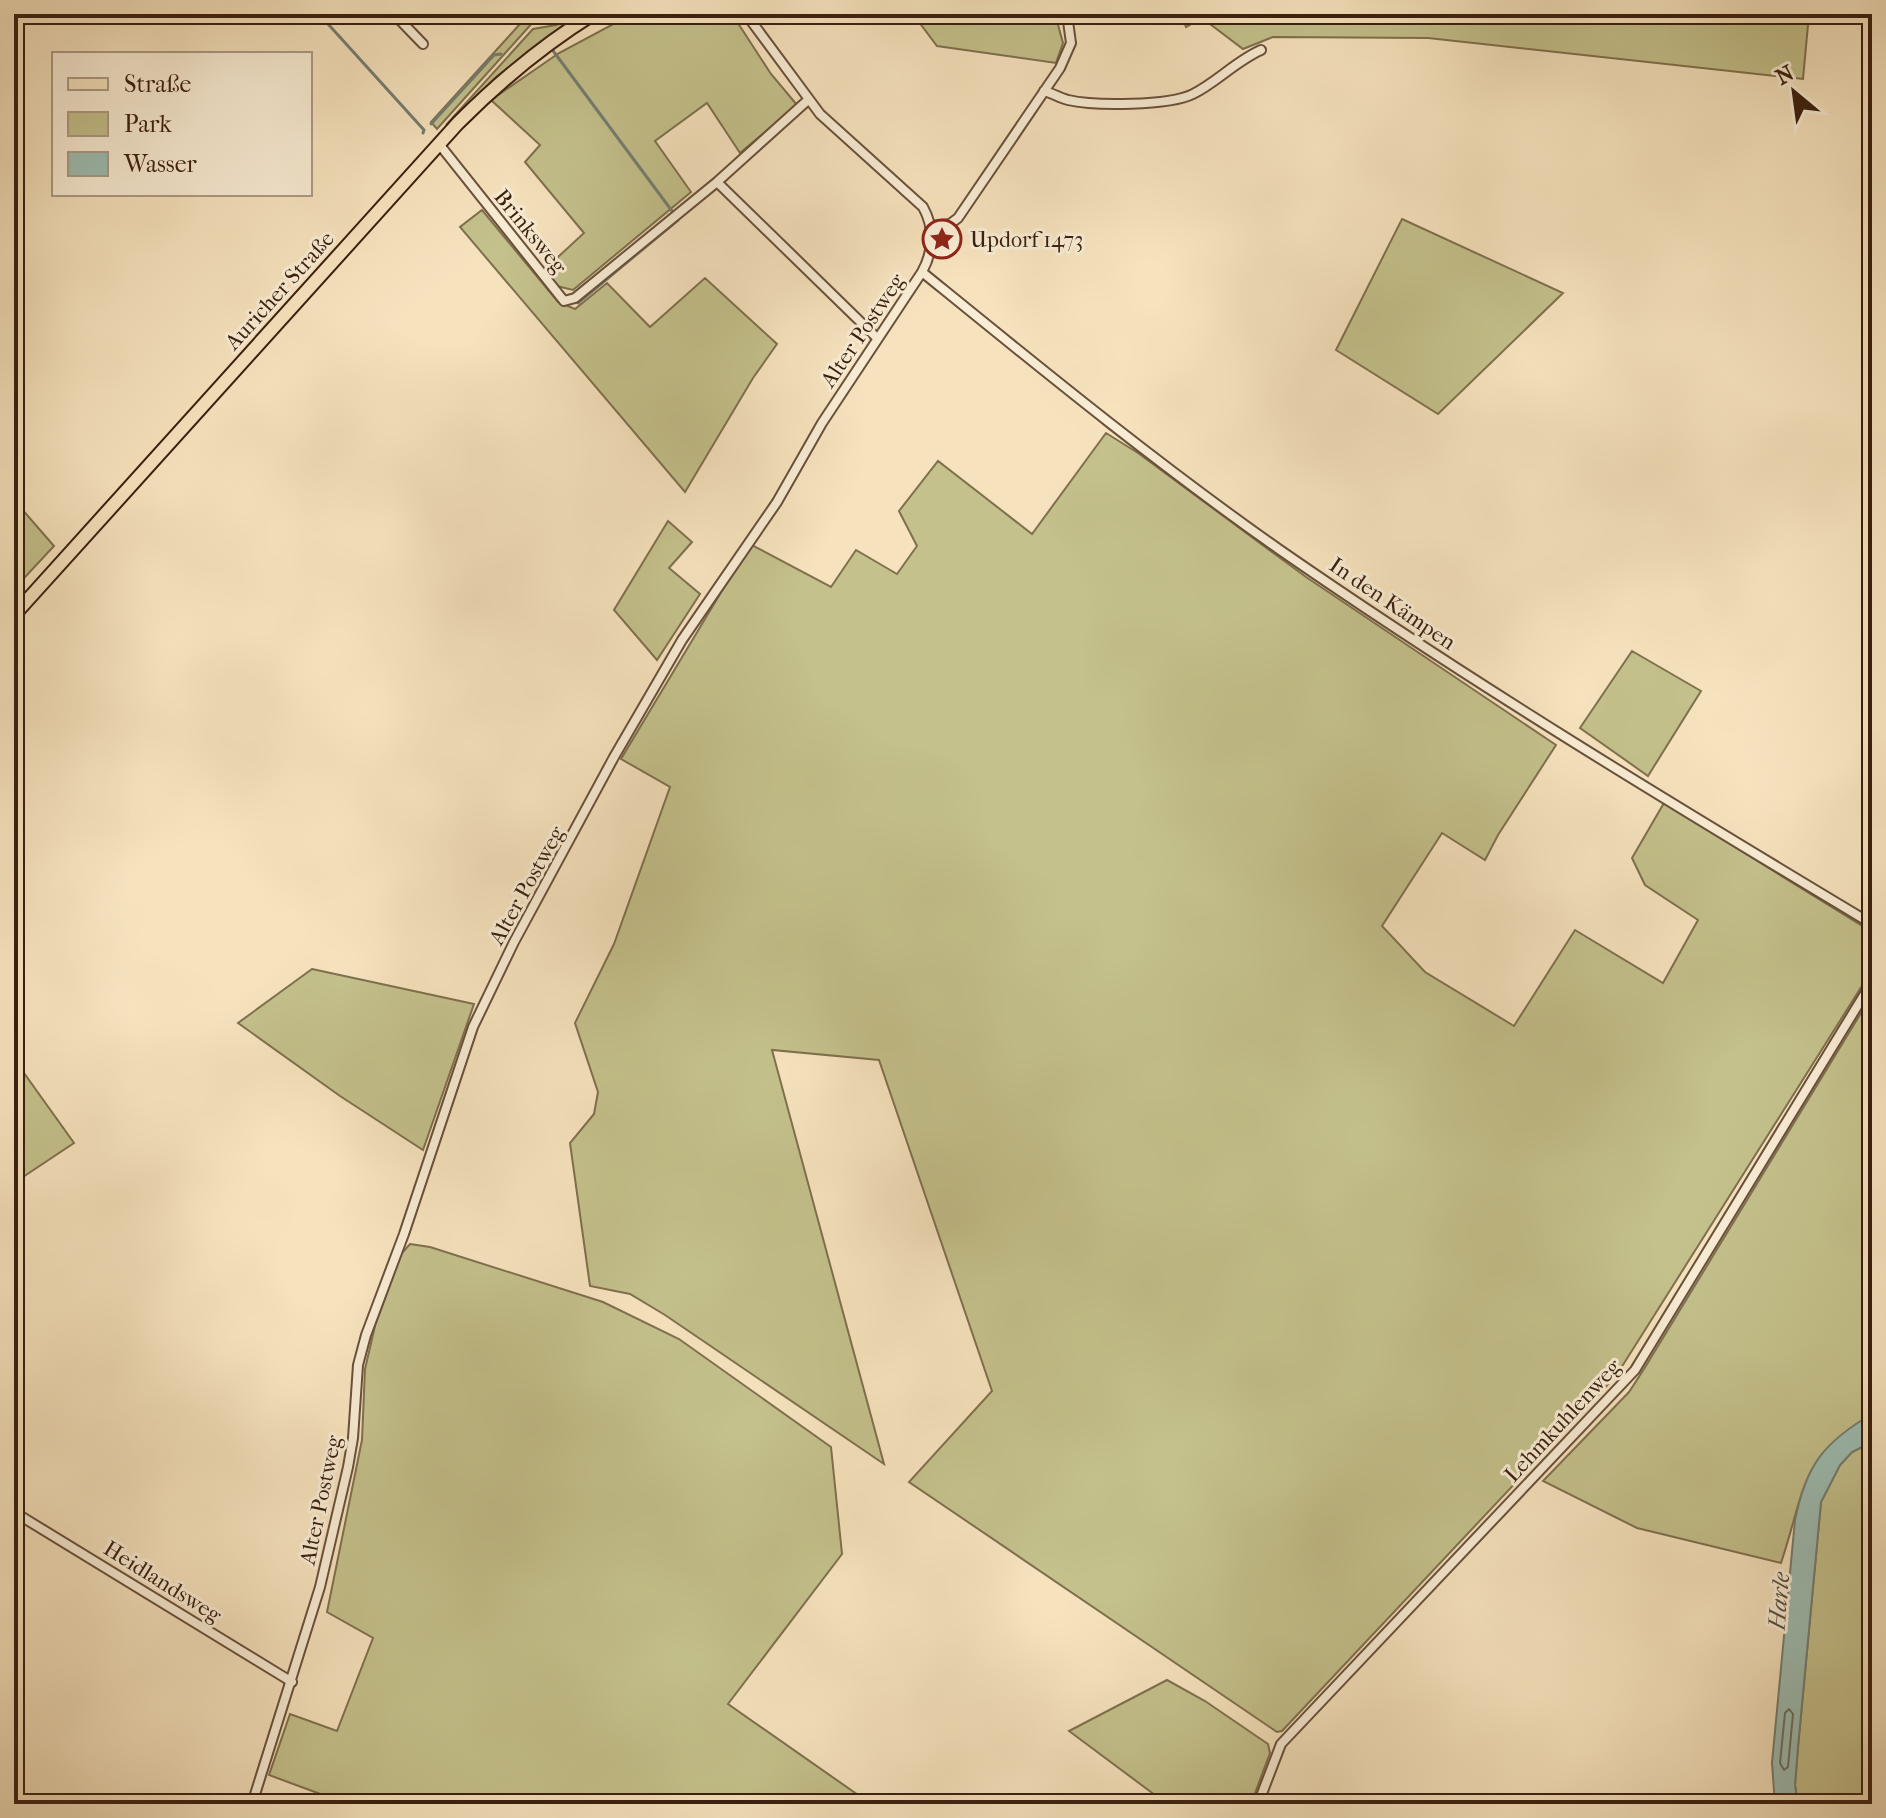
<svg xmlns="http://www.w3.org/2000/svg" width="1886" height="1818" viewBox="0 0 1886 1818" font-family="'IM FELL French Canon',serif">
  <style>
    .green { fill: #c4c18c; stroke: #7f704e; stroke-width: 2 }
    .water { fill: #9dbeb4; stroke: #757e72; stroke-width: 2 }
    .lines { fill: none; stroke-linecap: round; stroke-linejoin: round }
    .shore { stroke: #6c6e62; stroke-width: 2 }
    .stream { stroke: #757e72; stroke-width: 3 }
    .minor-casing { stroke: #69503b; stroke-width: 12 }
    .primary-casing { stroke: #3a1f0f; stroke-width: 16 }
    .minor { stroke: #f9edd5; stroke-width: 8 }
    .primary { stroke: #f6e3be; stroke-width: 12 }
    .labels { text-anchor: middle; stroke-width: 6; stroke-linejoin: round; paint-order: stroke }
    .street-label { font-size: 22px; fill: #3a1f0f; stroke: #f9edd5 }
    .poi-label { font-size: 22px; fill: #3a1f0f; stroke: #f9edd5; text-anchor: start }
    .water-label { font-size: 24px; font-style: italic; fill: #584f41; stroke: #f9edd5 }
  </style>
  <rect width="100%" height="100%" fill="#f6e3be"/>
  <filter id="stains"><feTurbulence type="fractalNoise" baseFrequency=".0025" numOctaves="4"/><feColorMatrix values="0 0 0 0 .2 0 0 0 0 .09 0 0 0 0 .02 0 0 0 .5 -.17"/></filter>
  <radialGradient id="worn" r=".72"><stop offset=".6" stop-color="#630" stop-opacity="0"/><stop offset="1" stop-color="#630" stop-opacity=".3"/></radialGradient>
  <path class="green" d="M 529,14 L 569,14 L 553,21 L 534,21 L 437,129 L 431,122 Z
    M 579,14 L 496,77 L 446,125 L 533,29 L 556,25 Z
    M 632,14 L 732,14 L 771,74 L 797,105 L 740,153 L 707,103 L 655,141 L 691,192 L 573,290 L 557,286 L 545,269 L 584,233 L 525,162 L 540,145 L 491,100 L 559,53 Z
    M 913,14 L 1055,14 L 1063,43 L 1056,63 L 937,46 Z
    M 1181,14 L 1809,14 L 1803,79 L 1428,38 L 1273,37 L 1243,49 L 1202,18 L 1186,27 Z
    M 482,210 L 558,302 L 575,309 L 607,283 L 650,327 L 705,278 L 777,344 L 753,378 L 685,492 L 460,227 Z
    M 1402,219 L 1563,293 L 1438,414 L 1336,350 Z
    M 1106,433 L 1138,453 L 1306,577 L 1556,745 L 1498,835 L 1485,860 L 1442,833 L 1382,926 L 1425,972 L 1514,1026 L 1575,930 L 1663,983 L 1698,920 L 1645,885 L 1632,858 L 1664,803 L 1872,932 L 1872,970 L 1616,1376 L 1282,1731 L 1277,1732 L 909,1482 L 992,1391 L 879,1060 L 772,1050 L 884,1464 L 665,1315 L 630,1294 L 590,1286 L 570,1143 L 594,1114 L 598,1092 L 575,1023 L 614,944 L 670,787 L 621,759 L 750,544 L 831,587 L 856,550 L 897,574 L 917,546 L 899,511 L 938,461 L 1032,534 Z
    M 14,500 L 54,546 L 14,589 Z
    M 668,521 L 692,542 L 669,568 L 700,594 L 657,660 L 614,610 Z
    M 1632,651 L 1701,691 L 1648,776 L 1580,728 Z
    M 312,969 L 474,1004 L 423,1150 L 340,1096 L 238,1023 Z
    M 1872,995 L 1872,1414 C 1798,1460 1806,1488 1781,1563 L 1637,1528 L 1543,1481 L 1629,1392 L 1644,1369 Z
    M 14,1059 L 74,1143 L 14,1183 Z
    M 410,1244 L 430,1247 L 603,1302 L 679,1339 L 831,1447 L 842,1554 L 728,1704 L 871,1804 L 321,1804 L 323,1795 L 269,1775 L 290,1714 L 337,1731 L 373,1638 L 327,1612 L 362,1440 L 365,1369 L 375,1326 L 401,1254 Z
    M 1872,1442 L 1872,1804 L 1798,1804 L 1795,1785 L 1798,1747 L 1821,1502 L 1840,1465 L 1852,1452 Z
    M 1167,1680 L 1205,1701 L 1268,1744 L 1270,1753 L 1251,1804 L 1167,1804 L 1069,1731 Z"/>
  <path class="water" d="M 1872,1414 L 1872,1442 L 1852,1452 L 1840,1465 L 1821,1502 L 1798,1747 L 1795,1785 L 1798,1804 L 1775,1804 L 1772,1763 L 1795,1520 C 1806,1465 1824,1442 1872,1414 Z"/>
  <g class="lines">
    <path class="shore" d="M 1789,1709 L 1793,1714 L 1788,1767 L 1784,1770 L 1780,1763 L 1785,1713 Z"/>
    <path class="stream" d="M 319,14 L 424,130 L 423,133
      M 551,48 L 672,211
      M 431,124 L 494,55 L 501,54
      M 578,303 L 678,220"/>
    <defs>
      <path id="minor" d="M 394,14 L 423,44
        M 1044,91 C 1052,93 1060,98 1068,100 C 1094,106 1169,106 1193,94 C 1217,82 1236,61 1261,50
        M 439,144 L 564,301 L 575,298 L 717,182 L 808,100
        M 717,182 L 877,338
        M 931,226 L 950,224 L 958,218 L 1060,68 L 1071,43 L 1067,14
        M 922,272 C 1039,367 1156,463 1280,550 C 1472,683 1672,804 1872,924
        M 14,1512 L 292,1682
        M 252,1804 L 320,1587 L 348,1467 L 353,1438 L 358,1365 L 366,1335 L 404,1234 L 473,1027 L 514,942 L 614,757 L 682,640 L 777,502 L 822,423 L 922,272 C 934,250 935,229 923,207 L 820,114 L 746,14
        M 1258,1804 L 1281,1744 L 1635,1370 L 1872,982"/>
      <path id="primary" d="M 14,615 L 458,123 C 499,82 543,45 593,14"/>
    </defs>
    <use href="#minor" class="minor-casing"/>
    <use href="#primary" class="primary-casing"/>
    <use href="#minor" class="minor"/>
    <use href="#primary" class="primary"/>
  </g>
  <defs>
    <symbol id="sight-ring" viewBox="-11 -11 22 22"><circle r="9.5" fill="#f9edd5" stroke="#8f2418" stroke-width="1.5"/><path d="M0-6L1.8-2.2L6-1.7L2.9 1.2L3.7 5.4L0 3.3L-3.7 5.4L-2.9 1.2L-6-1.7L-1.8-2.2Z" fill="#8f2418"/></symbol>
  </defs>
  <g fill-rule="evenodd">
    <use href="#sight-ring" x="920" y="217" width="44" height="44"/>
  </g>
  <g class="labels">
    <g class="street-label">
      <text transform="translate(531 231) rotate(51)" y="8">Brinksweg</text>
      <text transform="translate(279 290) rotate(-48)" y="8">Auricher Straße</text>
      <text transform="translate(862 330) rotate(-56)" y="8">Alter Postweg</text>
      <text transform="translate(1393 603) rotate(34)" y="8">In den Kämpen</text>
      <text transform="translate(526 885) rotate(-61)" y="8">Alter Postweg</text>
      <text transform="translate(1562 1420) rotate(-47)" y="8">Lehmkuhlenweg</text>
      <text transform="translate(320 1500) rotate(-78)" y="8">Alter Postweg</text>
      <text transform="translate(163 1581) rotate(32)" y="8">Heidlandsweg</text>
    </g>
    <g class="poi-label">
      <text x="970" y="247">Updorf 1473</text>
    </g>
    <g class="water-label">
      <text transform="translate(1779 1601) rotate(-85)" y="8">Harle</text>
    </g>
  </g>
  <rect width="1886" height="1818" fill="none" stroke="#f6e3be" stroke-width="48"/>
  <rect x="16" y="16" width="1854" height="1786" fill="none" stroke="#3a1f0f" stroke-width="4"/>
  <rect x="24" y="24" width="1838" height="1770" fill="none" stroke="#3a1f0f" stroke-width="2"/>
  <rect x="52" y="52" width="260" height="144" fill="#f9edd5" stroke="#ad9b86" stroke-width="2"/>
  <rect x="68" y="78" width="40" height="12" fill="#f6e3be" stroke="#ad9b86" stroke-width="2"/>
  <text x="124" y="92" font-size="24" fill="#3a1f0f">Straße</text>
  <rect x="68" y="112" width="40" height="24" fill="#c4c18c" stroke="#ad9b86" stroke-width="2"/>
  <text x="124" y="132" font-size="24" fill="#3a1f0f">Park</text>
  <rect x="68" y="152" width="40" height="24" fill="#9dbeb4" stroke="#ad9b86" stroke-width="2"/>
  <text x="124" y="172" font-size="24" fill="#3a1f0f">Wasser</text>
  <g transform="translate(1794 92) rotate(331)" stroke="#f9edd5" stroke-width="6" paint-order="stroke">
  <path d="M0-6L14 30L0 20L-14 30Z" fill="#3a1f0f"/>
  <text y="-12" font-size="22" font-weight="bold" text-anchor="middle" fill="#3a1f0f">N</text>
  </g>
  <rect width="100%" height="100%" filter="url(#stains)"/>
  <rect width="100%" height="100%" fill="url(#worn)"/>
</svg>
